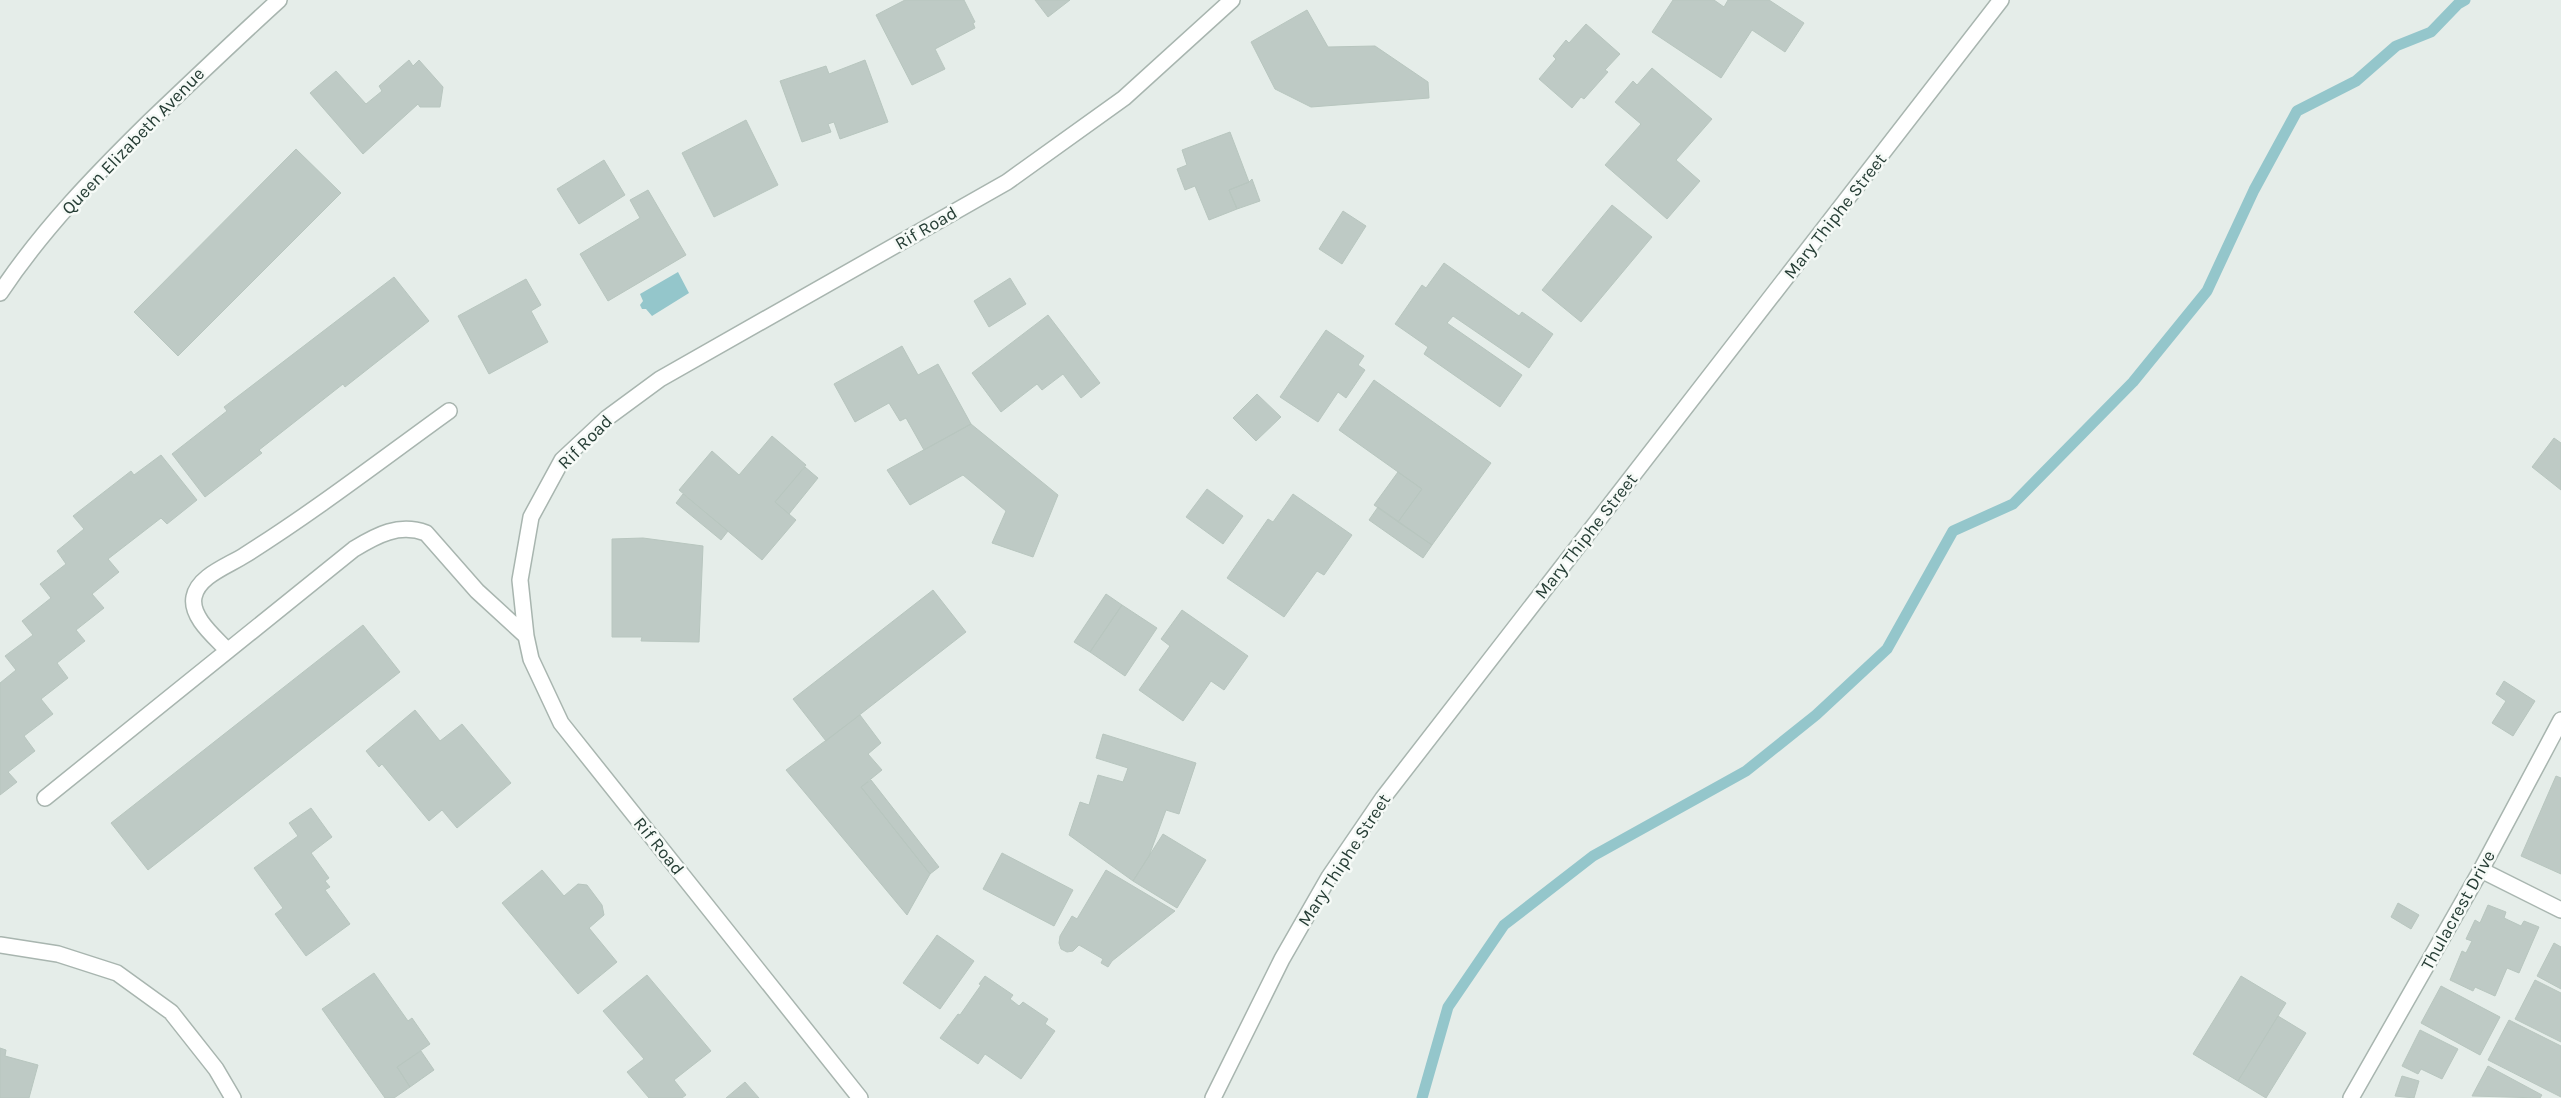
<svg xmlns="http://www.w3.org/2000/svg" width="2561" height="1098" viewBox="0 0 2561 1098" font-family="Karla,sans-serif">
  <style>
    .water { fill: #94c6cb }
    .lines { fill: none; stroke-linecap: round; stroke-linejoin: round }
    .stream { stroke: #94c6cb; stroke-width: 11 }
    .building { fill: #becac5; stroke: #b8c6bf }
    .minor-casing { stroke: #a8b5af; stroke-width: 18 }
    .minor { stroke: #fff; stroke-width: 15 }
    .labels { text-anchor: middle; stroke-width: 5; stroke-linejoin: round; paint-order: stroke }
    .street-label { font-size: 18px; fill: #263d35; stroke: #f6faf7 }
  </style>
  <rect width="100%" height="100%" fill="#e5ede9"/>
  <path class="water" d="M 678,272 L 689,293 L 652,316 L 646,309 L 642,309 L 640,305 L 643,301 L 640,294 Z"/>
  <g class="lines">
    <path class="stream" d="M 1422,1098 L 1448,1007 L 1504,925 L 1593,856 L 1746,771 L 1816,715 L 1887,649 L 1953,531 L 2013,504 L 2133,382 L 2207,291 L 2254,190 L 2297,111 L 2356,81 L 2396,46 L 2431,32 L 2458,4 L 2465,0"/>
  </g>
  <path class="building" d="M 905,0 L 964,0 L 975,22 L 973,23 L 975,28 L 935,49 L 945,69 L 912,85 L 876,15 Z
    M 1035,0 L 1070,0 L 1048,17 Z
    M 1673,0 L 1714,0 L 1724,7 L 1728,0 L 1769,0 L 1804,23 L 1785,52 L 1752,30 L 1721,78 L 1652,32 Z
    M 1307,10 L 1328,47 L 1375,46 L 1428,82 L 1429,98 L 1311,107 L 1275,89 L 1251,42 Z
    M 1586,24 L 1620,54 L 1605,70 L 1608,72 L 1584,99 L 1581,97 L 1572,108 L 1539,79 L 1556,59 L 1553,56 L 1566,40 L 1569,43 Z
    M 409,60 L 413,66 L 419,60 L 443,87 L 440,107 L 420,107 L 418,104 L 363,154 L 310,93 L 336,71 L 366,104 L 382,91 L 379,86 Z
    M 865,60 L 888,122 L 840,139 L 834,122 L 828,124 L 831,132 L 802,142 L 780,81 L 826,66 L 829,74 Z
    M 1652,68 L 1712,119 L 1676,160 L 1700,181 L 1667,219 L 1605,165 L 1641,124 L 1615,102 L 1633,81 L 1637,85 Z
    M 746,120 L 778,185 L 714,217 L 682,153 Z
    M 1230,132 L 1249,182 L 1229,190 L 1237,209 L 1209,220 L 1195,186 L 1185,190 L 1177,169 L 1187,165 L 1182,150 Z
    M 296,149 L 341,193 L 178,356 L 134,312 Z
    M 604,160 L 625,195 L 579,224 L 557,189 Z
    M 1252,179 L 1260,201 L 1237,209 L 1229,190 L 1249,182 Z
    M 648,190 L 686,255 L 608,301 L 580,254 L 640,218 L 630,200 Z
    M 1612,205 L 1652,237 L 1581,322 L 1542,290 Z
    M 1343,211 L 1366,226 L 1342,264 L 1319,249 Z
    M 1444,263 L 1519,316 L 1522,312 L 1553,334 L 1529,368 L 1453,316 L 1447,323 L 1522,375 L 1500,407 L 1424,354 L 1428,347 L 1395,324 L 1422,285 L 1426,288 Z
    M 394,277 L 429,321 L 345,387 L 343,384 L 259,450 L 262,453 L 205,497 L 172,454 L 227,411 L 224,407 Z
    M 1010,278 L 1026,304 L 989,327 L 974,301 Z
    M 526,279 L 541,305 L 531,311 L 548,342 L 489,374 L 458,316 Z
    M 1048,315 L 1100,383 L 1081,398 L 1063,374 L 1042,390 L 1037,384 L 1001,412 L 972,373 Z
    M 1326,330 L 1364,356 L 1358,365 L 1365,370 L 1346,398 L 1338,392 L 1318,422 L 1280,397 Z
    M 902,346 L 918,375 L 938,364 L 971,424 L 924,450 L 906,418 L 900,421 L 889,403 L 855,422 L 834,384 Z
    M 1374,380 L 1491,463 L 1432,545 L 1398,522 L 1422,489 L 1339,430 Z
    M 1257,394 L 1281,417 L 1256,441 L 1233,418 Z
    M 971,424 L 1058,495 L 1033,557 L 992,543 L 1006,511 L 963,475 L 910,505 L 887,470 Z
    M 772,436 L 806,465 L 775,502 L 796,520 L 762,560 L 679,490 L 712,451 L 739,475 Z
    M 2554,438 L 2561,443 L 2561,490 L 2532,467 Z
    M 161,455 L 197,500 L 167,524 L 161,518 L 108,559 L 119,572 L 92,594 L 104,608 L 76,630 L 85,641 L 57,663 L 68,678 L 41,699 L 53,714 L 24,736 L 35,751 L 8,772 L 17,782 L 0,795 L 0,683 L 16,670 L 5,656 L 33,635 L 22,621 L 51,598 L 40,584 L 66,564 L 57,551 L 84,529 L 73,516 L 131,471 L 134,475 Z
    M 805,467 L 818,478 L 789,514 L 775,502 Z
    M 1398,472 L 1422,489 L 1398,522 L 1374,505 Z
    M 1207,489 L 1243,516 L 1223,544 L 1186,517 Z
    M 683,494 L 728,531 L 721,540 L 676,503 Z
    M 1293,494 L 1352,535 L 1324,575 L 1317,571 L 1284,617 L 1227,578 L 1268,519 L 1273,522 Z
    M 1378,507 L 1432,545 L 1423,558 L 1369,520 Z
    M 643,538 L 703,546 L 699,642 L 641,641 L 642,637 L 612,637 L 612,539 Z
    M 933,590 L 966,632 L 826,741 L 793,699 Z
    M 1106,594 L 1122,605 L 1090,652 L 1074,642 Z
    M 1122,605 L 1157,628 L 1125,676 L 1090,652 Z
    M 1182,610 L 1248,656 L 1224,690 L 1211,681 L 1183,721 L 1139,690 L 1170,646 L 1161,639 Z
    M 363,625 L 400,672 L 148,870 L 111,823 Z
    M 2504,681 L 2535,701 L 2513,736 L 2492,723 L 2506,701 L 2496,694 Z
    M 415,710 L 440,741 L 462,724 L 511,783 L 457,828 L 442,810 L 429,821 L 382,764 L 379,767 L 366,751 Z
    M 860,715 L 881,743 L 868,754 L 882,770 L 861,787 L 930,874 L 907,915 L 786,770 Z
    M 1103,734 L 1196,763 L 1179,814 L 1166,810 L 1149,856 L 1133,881 L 1069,835 L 1080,802 L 1089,805 L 1098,775 L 1123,782 L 1128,768 L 1096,758 Z
    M 2556,776 L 2561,778 L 2561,874 L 2521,856 Z
    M 871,780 L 939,867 L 930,874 L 861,787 Z
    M 311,808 L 332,837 L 311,853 L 329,878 L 325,881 L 330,887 L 325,890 L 350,924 L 306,956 L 275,914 L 283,908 L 254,868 L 298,836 L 289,823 Z
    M 1163,834 L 1206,860 L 1177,908 L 1133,881 Z
    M 1002,853 L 1073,890 L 1054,926 L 983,889 Z
    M 542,870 L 564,896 L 578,884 L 587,885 L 602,905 L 604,915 L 589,928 L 617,962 L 578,994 L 502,903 Z
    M 1106,870 L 1175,911 L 1112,961 L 1108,967 L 1101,963 L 1103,959 L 1079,945 L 1073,951 L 1067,952 L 1061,949 L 1059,943 L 1060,936 L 1072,916 L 1077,919 Z
    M 2398,903 L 2419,915 L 2411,929 L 2391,917 Z
    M 2488,905 L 2506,912 L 2504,918 L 2521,926 L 2524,921 L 2539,927 L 2519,973 L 2507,968 L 2495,996 L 2475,987 L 2473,991 L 2450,980 L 2462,951 L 2466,953 L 2472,941 L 2466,939 L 2475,920 L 2480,923 Z
    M 937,935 L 974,961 L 940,1009 L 903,983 Z
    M 2554,943 L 2561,947 L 2561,989 L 2537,976 Z
    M 374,973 L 408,1021 L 412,1018 L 430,1044 L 397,1067 L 410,1087 L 394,1098 L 385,1098 L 322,1009 Z
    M 647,975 L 711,1051 L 674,1080 L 686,1095 L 682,1098 L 649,1098 L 627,1072 L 644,1059 L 603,1011 Z
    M 985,976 L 1013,995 L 1010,999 L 1019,1006 L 1023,1002 L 1048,1019 L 1045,1024 L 1055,1031 L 1021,1079 L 985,1054 L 978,1064 L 940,1038 L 958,1014 L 960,1015 L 981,985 L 979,984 Z
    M 2241,976 L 2286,1003 L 2238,1081 L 2193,1054 Z
    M 2535,980 L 2561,993 L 2561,1042 L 2515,1019 Z
    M 2441,986 L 2500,1017 L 2480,1055 L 2421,1023 Z
    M 2278,1016 L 2306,1033 L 2266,1098 L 2238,1081 Z
    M 2509,1020 L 2561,1046 L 2561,1097 L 2488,1060 Z
    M 2420,1030 L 2458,1049 L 2442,1079 L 2421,1069 L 2418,1074 L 2402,1066 Z
    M 0,1048 L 6,1050 L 5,1056 L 38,1065 L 29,1098 L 0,1098 Z
    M 421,1051 L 434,1070 L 410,1087 L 397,1067 Z
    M 2488,1066 L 2542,1095 L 2540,1098 L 2472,1096 Z
    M 2402,1076 L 2419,1081 L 2414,1098 L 2395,1096 Z
    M 745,1082 L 759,1098 L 726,1098 Z"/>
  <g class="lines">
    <defs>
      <path id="minor" d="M 0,293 C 42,230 95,175 149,122 C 192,81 235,40 279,0
        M 227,650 C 215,637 190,617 194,597 C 198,576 228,566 245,555 C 315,511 381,460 449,411
        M 45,798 L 354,549 C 377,535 399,523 426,533 L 477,591 L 526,636
        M 2481,870 L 2561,910
        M 0,945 L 58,954 L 117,973 L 171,1012 L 216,1069 L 233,1098
        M 860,1098 L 561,723 L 531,659 L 526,636 L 520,580 L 531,517 L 562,460 L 607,418 L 660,379 L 1007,182 L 1124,98 L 1232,0
        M 1213,1098 L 1282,959 L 1329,877 L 1383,798 L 2001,0
        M 2351,1098 L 2481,870 L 2561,720"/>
    </defs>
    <use href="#minor" class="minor-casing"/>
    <use href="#minor" class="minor"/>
  </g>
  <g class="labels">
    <g class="street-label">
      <text transform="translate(133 141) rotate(-46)" y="6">Queen Elizabeth Avenue</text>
      <text transform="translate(1835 216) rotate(-52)" y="6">Mary Thiphe Street</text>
      <text transform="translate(926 228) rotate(-30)" y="6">Rif Road</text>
      <text transform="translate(585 442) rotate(-45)" y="6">Rif Road</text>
      <text transform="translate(1586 536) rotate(-52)" y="6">Mary Thiphe Street</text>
      <text transform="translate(659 846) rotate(51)" y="6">Rif Road</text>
      <text transform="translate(1344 860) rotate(-57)" y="6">Mary Thiphe Street</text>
      <text transform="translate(2458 910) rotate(-61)" y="6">Thulacrest Drive</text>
    </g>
  </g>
</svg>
